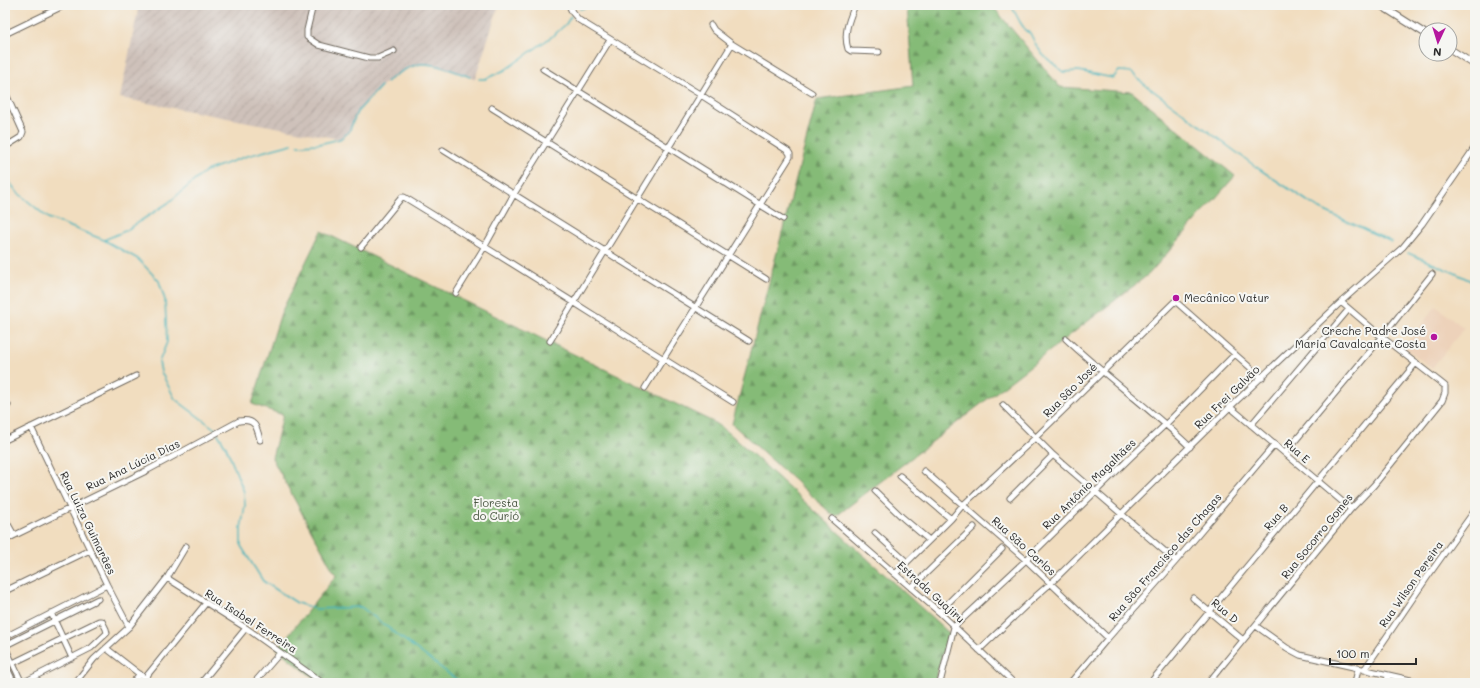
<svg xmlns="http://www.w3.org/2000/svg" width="1480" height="688" viewBox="0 0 1480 688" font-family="Mali,sans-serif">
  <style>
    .built { fill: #edd2ba }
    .industrial { fill: url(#industrial-furrows) }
    .forest { fill: url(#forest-firs); stroke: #587351 }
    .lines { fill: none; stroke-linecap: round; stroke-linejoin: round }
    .stream { stroke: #42b2ba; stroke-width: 1.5 }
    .minor-casing { stroke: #70695f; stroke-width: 7 }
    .tertiary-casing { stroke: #70695f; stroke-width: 8 }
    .minor { stroke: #fff; stroke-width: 5 }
    .tertiary { stroke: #fff; stroke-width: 6 }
    .poi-dot { fill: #b5179e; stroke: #f6f6f2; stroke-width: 1.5 }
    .labels { text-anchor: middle; stroke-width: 4; stroke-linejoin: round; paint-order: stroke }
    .poi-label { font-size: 11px; fill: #2b2b2b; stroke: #f6f6f2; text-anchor: start }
    .street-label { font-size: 11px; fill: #2b2b2b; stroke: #f6f6f2 }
    .park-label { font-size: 11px; fill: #4a5743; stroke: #f6f6f2 }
  </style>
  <defs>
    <pattern id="industrial-furrows" width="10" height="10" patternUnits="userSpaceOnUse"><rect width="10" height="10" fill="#cec1ba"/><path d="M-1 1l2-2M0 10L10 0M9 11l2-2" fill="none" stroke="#b1a6a0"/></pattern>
    <pattern id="forest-firs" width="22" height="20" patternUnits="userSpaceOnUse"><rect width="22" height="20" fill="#85bb77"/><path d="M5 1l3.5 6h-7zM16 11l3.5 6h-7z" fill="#6d9862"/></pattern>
  </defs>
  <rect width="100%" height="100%" fill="#f6f6f2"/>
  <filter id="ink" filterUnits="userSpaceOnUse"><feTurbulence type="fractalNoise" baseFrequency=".025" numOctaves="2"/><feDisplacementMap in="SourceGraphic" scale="8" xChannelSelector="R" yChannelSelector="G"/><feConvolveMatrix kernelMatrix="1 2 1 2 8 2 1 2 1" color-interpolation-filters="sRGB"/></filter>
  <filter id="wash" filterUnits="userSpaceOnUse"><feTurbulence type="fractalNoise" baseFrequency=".012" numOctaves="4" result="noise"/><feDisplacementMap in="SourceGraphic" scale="16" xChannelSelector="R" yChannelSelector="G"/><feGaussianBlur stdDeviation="0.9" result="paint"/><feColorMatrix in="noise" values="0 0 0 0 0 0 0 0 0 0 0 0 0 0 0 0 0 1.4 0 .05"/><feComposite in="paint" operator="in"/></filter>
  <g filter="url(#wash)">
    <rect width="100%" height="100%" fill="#f1ddbf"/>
    <path class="built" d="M 1436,306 L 1464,328 L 1432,368 L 1404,347 Z"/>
    <path class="industrial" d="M 139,5 L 499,5 L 475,79 L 430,64 L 421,64 L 406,70 L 386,82 L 357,112 L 349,132 L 340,139 L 120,98 Z"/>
    <path class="forest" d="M 907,5 L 983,5 L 995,9 L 1060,87 L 1132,92 L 1235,176 L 1149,274 L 835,517 L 732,424 L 817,99 L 913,86 Z
      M 321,231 L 713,422 L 728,432 L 949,633 L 934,683 L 320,683 L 277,649 L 336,576 L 272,458 L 283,415 L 252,404 L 281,313 Z"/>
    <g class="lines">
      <path class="stream" d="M 1011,5 L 1020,22 L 1026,31 L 1030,33 L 1036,45 L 1043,55 L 1063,72 L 1079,71 L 1113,78 L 1119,71 C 1131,71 1132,72 1140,81 L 1259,169 L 1318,208 L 1392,242
        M 580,9 L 592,5
        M 479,79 L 485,79 L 505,70 L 554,35 L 566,24 L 571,16
        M 386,82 C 396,75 409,65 422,64 C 436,63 457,72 470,77
        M 298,145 L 319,144 L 340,139 L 349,132 L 357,112 L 381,86
        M 5,176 L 17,192 L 48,218 L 104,240 L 138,259 L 159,281 L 165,300 L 167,342 L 159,362 L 161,372 L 175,399 L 215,429 L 226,447 L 244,492 L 245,506 L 241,528 L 241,546 L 263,581 L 297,603 L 316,609 L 361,607 L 461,683
        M 104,240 L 125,231 L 168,203 L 206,171 L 247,156 L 292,144
        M 1408,253 L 1455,273 L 1475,283"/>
    </g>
  </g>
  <g filter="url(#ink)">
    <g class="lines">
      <defs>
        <path id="minor" d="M 313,5 L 307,30 L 307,37 L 319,45 L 369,58 L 378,58 L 394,51
          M 569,5 L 572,12 L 579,20 L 701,95 L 788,151 L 790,154 L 790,157 L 645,388
          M 855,5 C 849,20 843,33 848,49 L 851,51 L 879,52
          M 711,25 L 714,30 L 732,44 L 812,93
          M 5,34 L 65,5
          M 543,69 L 783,219
          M 5,92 L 23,132 L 21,137 L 5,147
          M 492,108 L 766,279
          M 443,150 L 749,341
          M 361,247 L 402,197 L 404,197 C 514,264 623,334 733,402
          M 456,293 L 485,246 L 514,194 L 610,40
          M 1066,339 C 1106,377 1151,409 1190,447
          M 550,341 L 732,44
          M 1003,405 L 1053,455 L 1176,561
          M 5,407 L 8,405
          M 1230,407 L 1351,509
          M 1251,425 L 1349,309
          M 31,427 L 107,585 L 129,627
          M 5,440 L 136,376
          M 1285,453 L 1382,337 L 1432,274
          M 924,471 L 1026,560 L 1108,638
          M 900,476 L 951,519
          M 875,491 L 903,518 L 929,540
          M 1010,498 L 1053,455
          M 5,519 L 14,535
          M 832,519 L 939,612 L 1014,683
          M 875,533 L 907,562
          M 5,540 L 148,470 L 239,421 C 255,418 257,427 260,440
          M 895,574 L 951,519 L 962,506 L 1036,437 L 1175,301 L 1262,378
          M 167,578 L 246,628 L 323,683
          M 911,588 L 974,527
          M 5,591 L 90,550
          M 1193,598 L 1243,640
          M 939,612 L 1002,549
          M 51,613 L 72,658
          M 1256,626 L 1287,648 L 1300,655 L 1424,683
          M 5,637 L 107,585
          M 106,648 L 151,683
          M 979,650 L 1035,597 L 1051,583 L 1230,407 L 1341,302 L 1403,247 L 1422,224 L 1475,147
          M 13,663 L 99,621 L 102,621 L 106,629 L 107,633 L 91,648 L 22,683
          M 5,664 L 14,683
          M 1364,670 L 1428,576 L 1475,510
          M 145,678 L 206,603
          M 22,683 L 6,649 L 6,645 L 98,599
          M 75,683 L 94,659 L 129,627 L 167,578 L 186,546
          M 132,683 L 140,674
          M 201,683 L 246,628
          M 254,683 L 280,653
          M 940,683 L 954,627 L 1026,560 L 1131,457 L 1166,424 L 1235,354
          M 1070,683 L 1108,638 L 1176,561 L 1275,444
          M 1150,683 L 1416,363
          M 1208,683 L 1351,509 L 1374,485 L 1442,401 L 1445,393 L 1445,386 L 1440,382 L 1382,337 L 1341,302
          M 1355,683 L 1358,669
          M 1387,683 L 1388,675"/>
        <path id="tertiary" d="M 1380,5 L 1426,34
          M 1450,49 L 1475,65"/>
      </defs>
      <use href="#minor" class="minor-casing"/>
      <use href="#tertiary" class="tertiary-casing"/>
      <use href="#minor" class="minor"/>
      <use href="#tertiary" class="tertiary"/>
    </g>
  </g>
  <g class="poi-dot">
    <circle cx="1176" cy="298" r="4"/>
    <circle cx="1434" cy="337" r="4"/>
  </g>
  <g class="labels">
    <g class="poi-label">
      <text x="1184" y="302">Mecânico Vatur</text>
      <text x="1426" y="335" text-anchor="end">Creche Padre José<tspan x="1426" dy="13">Maria Cavalcante Costa</tspan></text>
    </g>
    <g class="street-label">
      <text transform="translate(1070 390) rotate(-45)" y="4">Rua São José</text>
      <text transform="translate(1227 397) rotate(-44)" y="4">Rua Frei Galvão</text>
      <text transform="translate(1297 451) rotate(41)" y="4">Rua E</text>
      <text transform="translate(133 465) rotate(-26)" y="4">Rua Ana Lúcia Dias</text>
      <text transform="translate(1089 484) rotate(-44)" y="4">Rua Antônio Magalhães</text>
      <text transform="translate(1276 517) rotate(-50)" y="4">Rua B</text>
      <text transform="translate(88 523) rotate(64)" y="4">Rua Luiza Guimarães</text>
      <text transform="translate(1317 536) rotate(-51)" y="4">Rua Socorro Gomes</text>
      <text transform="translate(1024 546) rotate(42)" y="4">Rua São Carlos</text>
      <text transform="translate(1165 557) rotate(-49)" y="4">Rua São Francisco das Chagas</text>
      <text transform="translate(1411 584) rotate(-55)" y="4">Rua Wilson Pereira</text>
      <text transform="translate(931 592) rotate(42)" y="4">Estrada Guajiru</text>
      <text transform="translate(1225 611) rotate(40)" y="4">Rua D</text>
      <text transform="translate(251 621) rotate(33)" y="4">Rua Isabel Ferreira</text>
    </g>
    <g class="park-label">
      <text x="496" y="507">Floresta<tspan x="496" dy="13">do Curió</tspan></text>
    </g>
  </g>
  <rect width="1480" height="688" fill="none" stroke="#f6f6f2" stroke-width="20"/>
  <g transform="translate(1438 42) rotate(184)"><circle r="19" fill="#f6f6f2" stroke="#a5a5a2"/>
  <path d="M0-3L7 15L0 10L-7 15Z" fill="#b5179e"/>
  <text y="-6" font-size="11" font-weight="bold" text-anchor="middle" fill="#2b2b2b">N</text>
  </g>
  <path d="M1330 658v6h86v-6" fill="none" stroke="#2b2b2b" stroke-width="2"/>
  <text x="1336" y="658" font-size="12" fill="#2b2b2b" stroke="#f6f6f2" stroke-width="3" paint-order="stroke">100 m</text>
</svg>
